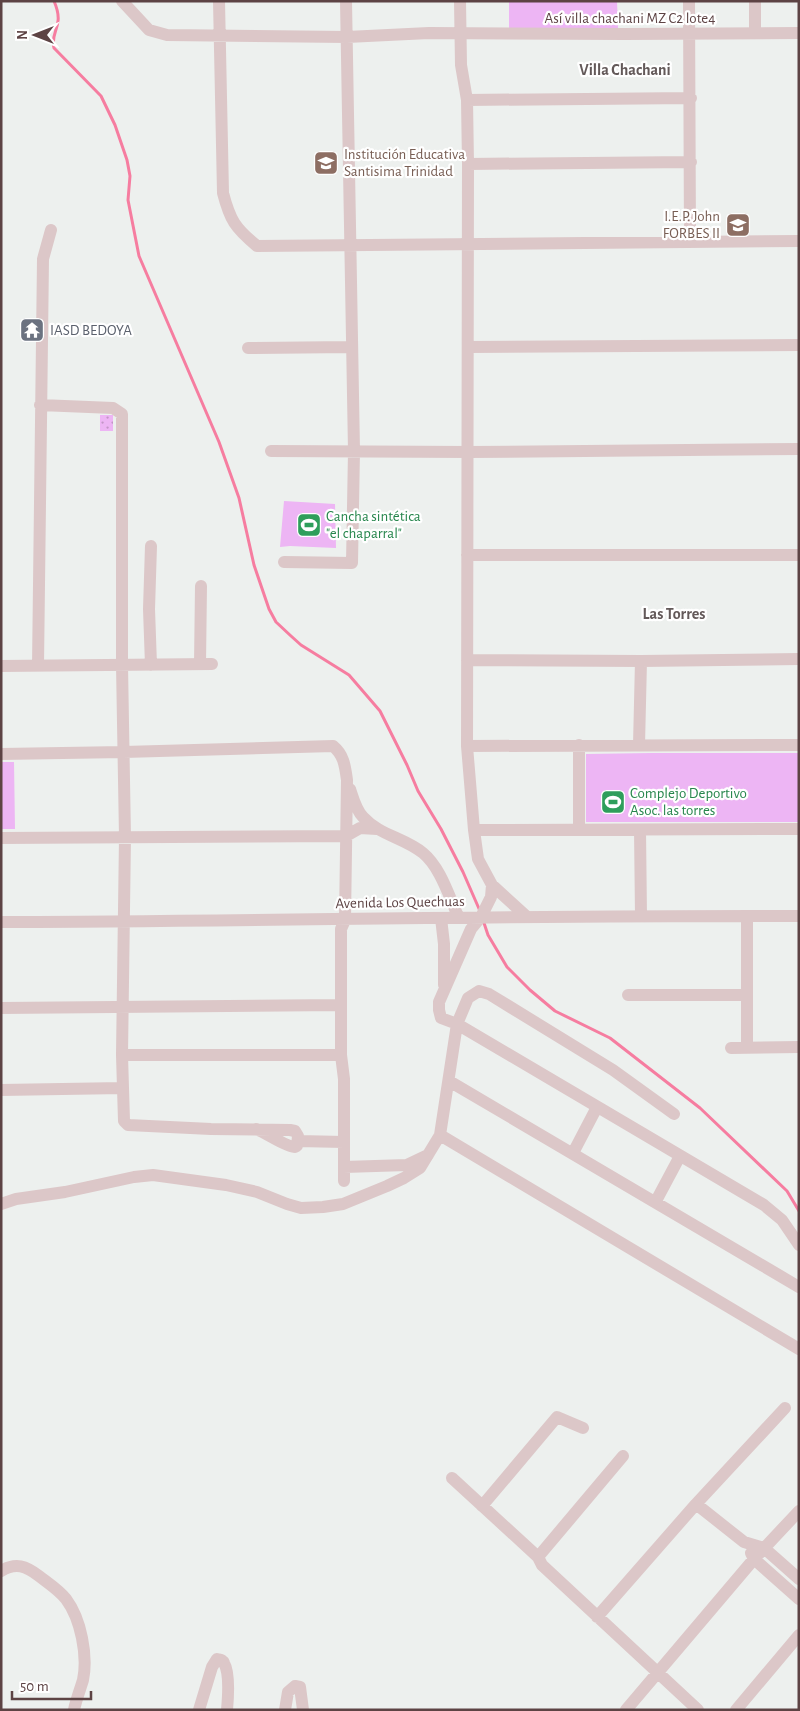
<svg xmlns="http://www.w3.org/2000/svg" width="800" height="1711" viewBox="0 0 800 1711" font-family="'Alegreya Sans',sans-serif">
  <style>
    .grass { fill: url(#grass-dots) }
    .park { fill: #edb5f4 }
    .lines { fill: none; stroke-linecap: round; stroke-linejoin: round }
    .stream { stroke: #f67da0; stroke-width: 3 }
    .minor { stroke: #dcc7c8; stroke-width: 12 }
    .labels { text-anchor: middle; stroke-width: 4.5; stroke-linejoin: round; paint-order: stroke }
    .street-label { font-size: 15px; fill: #5d4344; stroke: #fff }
    .education-label { font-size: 15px; fill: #785e54; stroke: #fff; text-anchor: start }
    .worship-label { font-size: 15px; fill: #5b616d; stroke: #fff; text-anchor: start }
    .leisure-label { font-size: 15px; fill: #27864d; stroke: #fff; text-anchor: start }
    .neighbourhood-label { font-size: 16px; font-weight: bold; fill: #635959; stroke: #fff }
  </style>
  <defs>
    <pattern id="grass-dots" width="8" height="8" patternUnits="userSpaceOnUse" patternTransform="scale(1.25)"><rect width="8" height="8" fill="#edb5f4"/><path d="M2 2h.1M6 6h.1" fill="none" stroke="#c395c7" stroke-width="1.8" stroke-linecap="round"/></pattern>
  </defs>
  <rect width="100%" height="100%" fill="#edf0ee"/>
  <path class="grass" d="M 100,415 L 113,415 L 113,431 L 100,431 Z"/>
  <path class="park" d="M 509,1 L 617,1 L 618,28 L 509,28 Z
    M 284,501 L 335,504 L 336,548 L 290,546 L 280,547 Z
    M 652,753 L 799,753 L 799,822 L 586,822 L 586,754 Z
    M 1,762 L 14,762 L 15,829 L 1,829 Z"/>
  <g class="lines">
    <path class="stream" d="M 54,1 C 57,8 59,14 58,21 C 57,31 51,37 54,48 L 101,96 L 115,125 L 127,160 L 130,176 L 128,200 L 139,256 L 219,442 L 239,498 L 254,565 L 269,609 L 276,622 L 291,636 L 301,645 L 349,675 L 380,711 L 407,765 L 418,791 L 441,829 L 463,872 L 480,911
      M 483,920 L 488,935 L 507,967 L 530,990 L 555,1011 L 610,1038 L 700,1108 L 787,1191 L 799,1211"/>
    <path class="minor" d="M 122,1 L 149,30 L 167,35 L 347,37 L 429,33 L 625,34 L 799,33
      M 219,1 L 223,193 C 230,220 235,228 257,246 L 799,241
      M 460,1 L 461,65 L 467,100 L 468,164 L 467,746 L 474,830 L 478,859 L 492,885 L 491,897 L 481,917 L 471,929 L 439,1002 L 439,1010 L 441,1018 L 457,1024 L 764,1205 L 782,1220 L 799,1245
      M 689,1 L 690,242
      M 755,1 L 755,33
      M 467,100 L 691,98
      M 468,164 L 691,162
      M 469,347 L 799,345
      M 248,348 L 351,347
      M 40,405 L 113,408 L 122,414 L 122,665 L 125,837 L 122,1055 L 124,1121 L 128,1125 L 211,1129 L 290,1130 L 295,1131 L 298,1136 L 297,1146 L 295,1147 C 286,1147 267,1133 256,1129
      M 271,451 L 469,452 L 799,449
      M 151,546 L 149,609 L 151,665
      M 467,555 L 799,555
      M 284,562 L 352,563 L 354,451 L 346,1
      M 467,660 L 641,661 L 799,659
      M 200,664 L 201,586
      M 1,666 L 212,664
      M 38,666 L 43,259 L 51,230
      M 579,745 L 579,830
      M 639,745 L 641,661
      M 467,746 L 799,745
      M 1,754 L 124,752 L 333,746 C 344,755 345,766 347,780 L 345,920 L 341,929 L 341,1055 L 344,1079 L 344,1181
      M 350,789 C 353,798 356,810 363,817 C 379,835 405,838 423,853 C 441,868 449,897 459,918
      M 474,830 L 799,829
      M 640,830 L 641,916
      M 1,838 L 346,836 L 360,828 L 377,829
      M 492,885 L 526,916
      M 747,916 L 747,1047
      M 441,918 L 444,944 L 444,985
      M 1,922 C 267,921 533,915 799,916
      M 628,995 L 746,995
      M 1,1008 L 341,1005
      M 731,1048 L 799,1047
      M 122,1055 L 341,1055
      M 449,1081 L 799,1287
      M 1,1090 L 123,1088
      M 440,1135 L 799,1349
      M 298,1141 L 344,1142
      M 573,1153 L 597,1107
      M 344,1167 L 407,1165 L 428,1155
      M 656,1201 L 680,1156
      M 1,1204 L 16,1199 L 65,1192 L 134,1177 L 153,1175 L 226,1185 L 257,1192 L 287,1204 L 301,1208 L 323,1207 L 343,1204 L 387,1186 L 404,1178 L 420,1168 L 440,1135 L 457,1024 L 468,998 L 479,991 L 489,994 L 613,1070 L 674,1114
      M 452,1478 L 538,1557 L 542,1565 L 698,1710
      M 696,1504 L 744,1542 L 764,1548 L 799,1579
      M 482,1506 L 557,1417 L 583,1428
      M 751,1553 L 754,1559 L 799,1599
      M 538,1557 L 623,1456
      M 1,1571 C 16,1562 26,1566 39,1576 C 48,1583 59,1590 66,1599 C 81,1619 88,1656 83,1680 C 80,1690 76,1700 74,1710
      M 597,1617 L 696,1504 L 785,1408
      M 199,1710 L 212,1667 L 217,1659 C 221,1660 223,1660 224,1663 C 230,1673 228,1699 227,1710
      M 285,1710 L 288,1692 L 295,1686 L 300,1687 L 303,1710
      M 626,1710 L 754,1559 L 799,1511
      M 736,1710 L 799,1635"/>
  </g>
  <defs>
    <symbol id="school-square" viewBox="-11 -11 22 22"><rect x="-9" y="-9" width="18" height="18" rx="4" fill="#8d6e63" stroke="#fff"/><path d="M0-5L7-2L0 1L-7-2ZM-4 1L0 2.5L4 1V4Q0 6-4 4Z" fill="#fff"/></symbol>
    <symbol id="temple-square" viewBox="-11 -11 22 22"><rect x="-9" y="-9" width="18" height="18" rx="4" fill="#6b7280" stroke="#fff"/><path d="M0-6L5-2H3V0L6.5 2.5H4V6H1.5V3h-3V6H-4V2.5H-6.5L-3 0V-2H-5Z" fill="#fff"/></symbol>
    <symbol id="stadium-square" viewBox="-11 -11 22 22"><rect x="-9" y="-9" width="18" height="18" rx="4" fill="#2e9e5b" stroke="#fff"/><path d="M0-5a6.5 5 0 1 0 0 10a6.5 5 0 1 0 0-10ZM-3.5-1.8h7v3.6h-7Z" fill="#fff"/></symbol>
  </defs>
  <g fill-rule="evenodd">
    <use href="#school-square" x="312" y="149" width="28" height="28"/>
    <use href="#school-square" x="724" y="211" width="28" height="28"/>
    <use href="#temple-square" x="18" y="316" width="28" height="28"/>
    <use href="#stadium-square" x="295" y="511" width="28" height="28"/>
    <use href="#stadium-square" x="599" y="788" width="28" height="28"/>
  </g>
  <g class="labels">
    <g class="street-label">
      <text x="630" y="23">Así villa chachani MZ C2 lote4</text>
      <text transform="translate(400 902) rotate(-1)" y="5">Avenida Los Quechuas</text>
    </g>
    <g class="education-label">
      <text x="344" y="159">Institución Educativa<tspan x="344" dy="17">Santisima Trinidad</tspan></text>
      <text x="720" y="221" text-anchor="end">I.E.P. John<tspan x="720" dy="17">FORBES II</tspan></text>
    </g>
    <g class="worship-label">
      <text x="50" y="335">IASD BEDOYA</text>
    </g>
    <g class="leisure-label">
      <text x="326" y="521">Cancha sintética<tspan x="326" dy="17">"el chaparral"</tspan></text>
      <text x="630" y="798">Complejo Deportivo<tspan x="630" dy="17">Asoc. las torres</tspan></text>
    </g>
    <g class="neighbourhood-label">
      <text x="625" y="75">Villa Chachani</text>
      <text x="674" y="619">Las Torres</text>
    </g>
  </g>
  <rect width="800" height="1711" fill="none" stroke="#5d4344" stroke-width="5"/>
  <g transform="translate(35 35) rotate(270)" stroke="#ffffff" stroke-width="4" paint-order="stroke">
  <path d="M0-4L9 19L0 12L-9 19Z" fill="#5d4344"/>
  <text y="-8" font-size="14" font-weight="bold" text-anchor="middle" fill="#5d4344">N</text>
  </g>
  <path d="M12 1691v8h79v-8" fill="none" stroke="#5d4344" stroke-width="2.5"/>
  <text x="20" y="1691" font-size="15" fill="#5d4344" stroke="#ffffff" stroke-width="4" paint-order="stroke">50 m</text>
</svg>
